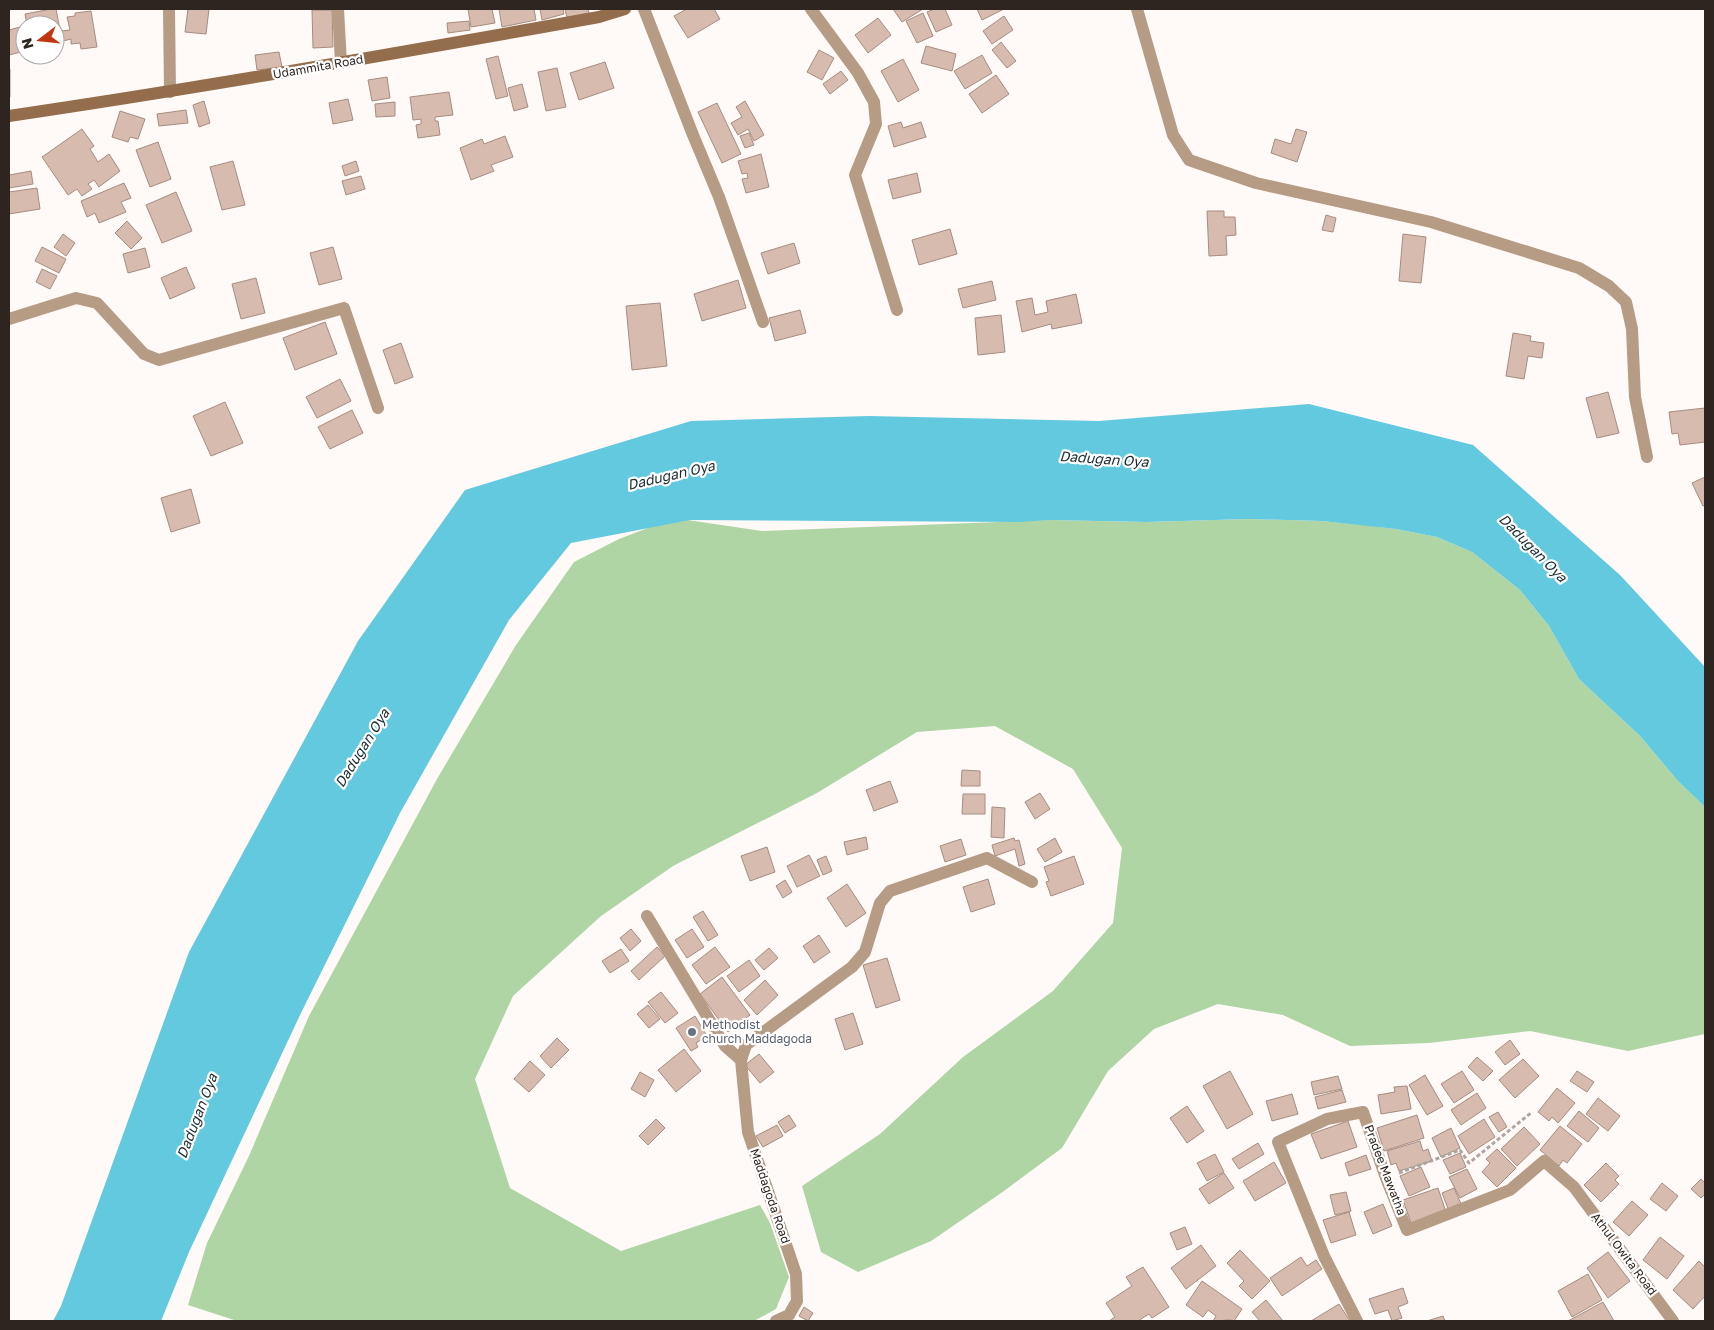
<svg xmlns="http://www.w3.org/2000/svg" width="1714" height="1330" viewBox="0 0 1714 1330" font-family="'Golos Text',sans-serif">
  <style>
    .green { fill: #afd5a4 }
    .water { fill: #62c9de }
    .building { fill: #d7bbaf; stroke: #a68c80 }
    .lines { fill: none; stroke-linecap: round; stroke-linejoin: round }
    .path { stroke: #aea6a3; stroke-width: 3; stroke-dasharray: 4 2.5; stroke-linecap: butt }
    .street { stroke: #b69b85; stroke-width: 12 }
    .secondary { stroke: #936d4c; stroke-width: 12 }
    .worship-dot { fill: #6b7280; stroke: #fff; stroke-width: 2 }
    .labels { text-anchor: middle; stroke-width: 4.5; stroke-linejoin: round; paint-order: stroke }
    .street-label { font-size: 12px; fill: #2f2520; stroke: #fff }
    .worship-label { font-size: 12px; fill: #5b616d; stroke: #fff; text-anchor: start }
    .water-label { font-size: 14px; font-style: italic; fill: #192c31; stroke: #fff }
  </style>
  <rect width="100%" height="100%" fill="#fff9f7"/>
  <path class="green" d="M 674,518 L 762,531 L 1051,520 L 1146,522 L 1249,519 L 1322,521 L 1363,525 L 1396,529 L 1437,537 L 1472,552 L 1520,590 L 1549,626 L 1579,679 L 1640,736 L 1678,781 L 1705,807 L 1705,1034 L 1628,1051 L 1530,1031 L 1429,1043 L 1350,1046 L 1283,1015 L 1218,1004 L 1154,1029 L 1108,1071 L 1062,1148 L 1004,1191 L 931,1241 L 858,1272 L 821,1252 L 802,1186 L 880,1134 L 963,1057 L 1053,991 L 1113,923 L 1122,848 L 1073,769 L 995,726 L 917,732 L 817,793 L 673,866 L 601,916 L 513,996 L 475,1079 L 510,1188 L 621,1251 L 760,1205 L 770,1223 L 789,1277 L 776,1309 L 754,1321 L 237,1321 L 188,1305 L 207,1243 L 248,1158 L 309,1016 L 437,779 L 516,645 L 574,562 L 619,539 Z"/>
  <path class="water" d="M 1309,404 L 1473,445 L 1620,575 L 1705,667 L 1705,807 L 1678,781 L 1640,736 L 1579,679 L 1549,626 L 1520,590 L 1472,552 L 1437,537 L 1396,529 L 1322,521 L 1249,519 L 1146,522 L 1051,520 L 1019,522 L 690,520 L 571,543 L 509,620 L 400,813 L 300,1015 L 189,1252 L 161,1321 L 53,1321 L 61,1306 L 189,952 L 358,641 L 465,490 L 691,421 L 869,416 L 1099,421 Z"/>
  <path class="building" d="M 51,9 L 56,9 L 60,30 L 55,31 L 55,25 L 27,25 L 25,14 Z
    M 188,9 L 209,9 L 206,34 L 185,32 Z
    M 468,9 L 492,9 L 495,23 L 471,27 Z
    M 499,9 L 534,9 L 536,20 L 502,27 Z
    M 540,9 L 563,9 L 564,14 L 542,20 Z
    M 565,9 L 588,9 L 589,13 L 567,18 Z
    M 687,9 L 714,9 L 720,19 L 688,38 L 674,16 Z
    M 893,9 L 923,9 L 902,22 Z
    M 934,9 L 945,9 L 952,25 L 936,32 L 927,12 Z
    M 977,9 L 1001,9 L 1002,10 L 982,20 Z
    M 312,10 L 332,10 L 333,47 L 313,48 Z
    M 91,11 L 97,47 L 81,49 L 80,43 L 71,44 L 71,39 L 63,41 L 61,31 L 70,30 L 67,17 L 75,16 L 75,13 Z
    M 923,13 L 933,36 L 917,43 L 906,21 Z
    M 1004,16 L 1013,30 L 992,44 L 983,31 Z
    M 878,18 L 891,35 L 868,53 L 855,35 Z
    M 469,21 L 470,30 L 448,33 L 447,23 Z
    M 20,27 L 25,51 L 9,55 L 9,30 Z
    M 1001,42 L 1016,61 L 1007,68 L 992,50 Z
    M 926,46 L 956,54 L 952,71 L 921,63 Z
    M 819,50 L 834,58 L 822,80 L 807,72 Z
    M 279,52 L 282,67 L 257,70 L 255,55 Z
    M 982,55 L 992,73 L 965,89 L 954,71 Z
    M 498,56 L 508,96 L 496,99 L 486,59 Z
    M 903,59 L 919,90 L 898,102 L 881,71 Z
    M 605,62 L 614,88 L 579,100 L 570,73 Z
    M 557,68 L 566,107 L 546,111 L 538,72 Z
    M 9,69 L 10,69 L 10,97 L 9,97 Z
    M 841,71 L 848,80 L 830,94 L 823,84 Z
    M 996,75 L 1009,94 L 982,113 L 969,94 Z
    M 387,77 L 390,98 L 372,101 L 368,80 Z
    M 522,84 L 528,107 L 514,111 L 508,88 Z
    M 449,92 L 453,115 L 435,117 L 435,121 L 438,121 L 440,135 L 418,138 L 416,125 L 421,124 L 421,119 L 413,120 L 410,97 Z
    M 348,99 L 353,120 L 333,124 L 329,103 Z
    M 204,101 L 210,123 L 199,127 L 193,105 Z
    M 745,101 L 764,135 L 754,141 L 748,129 L 738,135 L 731,123 L 742,117 L 736,107 Z
    M 395,102 L 395,116 L 376,117 L 375,104 Z
    M 717,103 L 741,154 L 722,163 L 698,112 Z
    M 186,110 L 188,123 L 159,126 L 157,114 Z
    M 120,111 L 145,119 L 138,139 L 130,137 L 128,142 L 112,137 Z
    M 901,122 L 903,128 L 921,122 L 926,137 L 894,147 L 888,126 Z
    M 82,129 L 94,146 L 90,149 L 98,162 L 109,154 L 120,171 L 99,187 L 94,180 L 88,184 L 92,189 L 82,196 L 77,189 L 68,195 L 42,157 Z
    M 1296,129 L 1307,132 L 1297,162 L 1271,153 L 1275,139 L 1291,144 Z
    M 749,133 L 754,145 L 745,148 L 740,136 Z
    M 505,136 L 513,157 L 491,165 L 494,171 L 471,180 L 460,148 L 482,139 L 484,144 Z
    M 158,142 L 171,179 L 150,187 L 136,150 Z
    M 761,154 L 769,187 L 746,193 L 742,179 L 748,178 L 747,173 L 742,174 L 738,161 Z
    M 233,161 L 245,205 L 222,210 L 210,167 Z
    M 356,161 L 359,171 L 345,176 L 342,166 Z
    M 31,171 L 33,184 L 9,188 L 9,175 Z
    M 917,173 L 921,192 L 893,199 L 888,180 Z
    M 361,176 L 365,189 L 346,195 L 342,181 Z
    M 124,183 L 131,198 L 121,202 L 126,212 L 99,223 L 95,213 L 87,217 L 81,201 Z
    M 37,188 L 40,209 L 9,214 L 9,192 Z
    M 176,192 L 192,231 L 162,243 L 146,205 Z
    M 1207,211 L 1224,211 L 1224,217 L 1235,217 L 1236,235 L 1226,236 L 1227,255 L 1209,256 Z
    M 1326,215 L 1336,218 L 1333,232 L 1322,230 Z
    M 127,221 L 142,238 L 131,249 L 115,233 Z
    M 950,229 L 957,254 L 919,265 L 912,240 Z
    M 63,234 L 75,243 L 66,256 L 54,247 Z
    M 1403,234 L 1426,237 L 1421,283 L 1399,281 Z
    M 794,243 L 800,263 L 768,274 L 761,253 Z
    M 42,247 L 66,259 L 59,273 L 35,261 Z
    M 333,247 L 342,279 L 319,285 L 310,253 Z
    M 145,248 L 150,267 L 128,273 L 123,254 Z
    M 186,267 L 195,288 L 170,299 L 161,278 Z
    M 42,269 L 57,276 L 50,289 L 36,282 Z
    M 256,278 L 265,313 L 241,319 L 232,284 Z
    M 738,280 L 746,308 L 702,321 L 694,294 Z
    M 992,281 L 996,300 L 963,308 L 958,289 Z
    M 1076,294 L 1082,323 L 1052,329 L 1051,324 L 1022,332 L 1016,301 L 1032,298 L 1035,315 L 1048,312 L 1046,301 Z
    M 660,303 L 667,366 L 632,370 L 626,306 Z
    M 800,310 L 806,333 L 775,341 L 769,318 Z
    M 1001,315 L 1005,352 L 978,355 L 975,318 Z
    M 325,322 L 337,354 L 295,370 L 283,338 Z
    M 1513,333 L 1531,336 L 1530,341 L 1544,343 L 1542,358 L 1528,356 L 1524,379 L 1506,376 Z
    M 401,343 L 413,377 L 395,384 L 383,350 Z
    M 340,379 L 351,401 L 317,418 L 306,397 Z
    M 1608,392 L 1619,433 L 1597,438 L 1586,398 Z
    M 225,402 L 243,443 L 211,456 L 193,416 Z
    M 1705,408 L 1705,442 L 1680,445 L 1678,433 L 1672,434 L 1669,412 Z
    M 352,410 L 363,433 L 330,449 L 318,427 Z
    M 1705,477 L 1705,505 L 1703,506 L 1692,483 Z
    M 191,489 L 200,523 L 171,532 L 161,498 Z
    M 962,770 L 980,771 L 980,786 L 961,786 Z
    M 890,781 L 898,802 L 874,811 L 866,790 Z
    M 1040,793 L 1050,809 L 1035,819 L 1025,802 Z
    M 963,794 L 985,794 L 985,814 L 962,814 Z
    M 992,807 L 1005,808 L 1004,838 L 991,837 Z
    M 866,837 L 868,849 L 847,855 L 844,842 Z
    M 1014,838 L 1015,841 L 1019,840 L 1025,864 L 1019,866 L 1015,849 L 995,856 L 992,845 Z
    M 1055,838 L 1062,852 L 1045,862 L 1037,849 Z
    M 961,839 L 966,855 L 945,862 L 940,846 Z
    M 767,847 L 775,872 L 750,881 L 741,856 Z
    M 809,855 L 820,876 L 797,887 L 787,866 Z
    M 826,856 L 832,871 L 823,875 L 817,860 Z
    M 1074,856 L 1084,884 L 1051,896 L 1046,882 L 1049,881 L 1044,867 Z
    M 988,879 L 995,904 L 971,912 L 963,887 Z
    M 785,880 L 792,892 L 783,898 L 776,886 Z
    M 847,884 L 866,913 L 846,927 L 827,898 Z
    M 703,911 L 718,935 L 708,941 L 693,917 Z
    M 631,929 L 641,941 L 630,951 L 620,938 Z
    M 692,929 L 704,947 L 687,958 L 675,940 Z
    M 819,935 L 830,952 L 814,963 L 803,946 Z
    M 657,947 L 665,956 L 639,980 L 631,971 Z
    M 715,947 L 730,967 L 706,984 L 692,965 Z
    M 769,948 L 778,958 L 764,970 L 755,960 Z
    M 621,949 L 629,961 L 610,973 L 602,961 Z
    M 887,958 L 900,1000 L 876,1008 L 863,965 Z
    M 749,960 L 760,976 L 739,992 L 727,976 Z
    M 722,977 L 750,1015 L 728,1032 L 700,994 Z
    M 765,980 L 778,995 L 757,1015 L 744,1000 Z
    M 661,992 L 678,1013 L 665,1023 L 648,1002 Z
    M 648,1005 L 660,1019 L 649,1028 L 637,1014 Z
    M 853,1013 L 863,1044 L 845,1050 L 835,1019 Z
    M 695,1016 L 707,1036 L 696,1043 L 698,1047 L 691,1051 L 676,1028 Z
    M 557,1038 L 569,1050 L 551,1068 L 540,1056 Z
    M 1510,1040 L 1520,1054 L 1505,1065 L 1495,1052 Z
    M 684,1049 L 701,1071 L 676,1092 L 658,1070 Z
    M 759,1054 L 774,1072 L 760,1083 L 745,1065 Z
    M 1477,1057 L 1493,1071 L 1483,1081 L 1468,1067 Z
    M 1523,1059 L 1539,1076 L 1515,1098 L 1499,1080 Z
    M 530,1061 L 545,1075 L 529,1092 L 514,1079 Z
    M 1230,1071 L 1253,1114 L 1227,1129 L 1203,1086 Z
    M 1462,1071 L 1474,1090 L 1454,1103 L 1441,1084 Z
    M 1577,1071 L 1594,1082 L 1587,1092 L 1570,1081 Z
    M 640,1072 L 654,1080 L 645,1097 L 631,1089 Z
    M 1425,1075 L 1443,1106 L 1427,1115 L 1409,1085 Z
    M 1338,1076 L 1342,1089 L 1314,1095 L 1311,1082 Z
    M 1407,1086 L 1411,1109 L 1381,1114 L 1378,1095 L 1395,1092 L 1394,1087 Z
    M 1557,1088 L 1575,1103 L 1558,1123 L 1552,1117 L 1549,1121 L 1538,1112 Z
    M 1342,1090 L 1346,1102 L 1318,1109 L 1315,1097 Z
    M 1477,1093 L 1486,1108 L 1461,1125 L 1451,1110 Z
    M 1292,1094 L 1298,1114 L 1272,1121 L 1266,1101 Z
    M 1598,1098 L 1620,1116 L 1608,1131 L 1586,1114 Z
    M 1187,1106 L 1204,1131 L 1187,1143 L 1170,1118 Z
    M 1579,1111 L 1599,1128 L 1588,1142 L 1567,1126 Z
    M 1498,1112 L 1507,1127 L 1499,1132 L 1489,1117 Z
    M 789,1115 L 796,1126 L 785,1133 L 778,1122 Z
    M 1417,1115 L 1424,1138 L 1384,1151 L 1377,1128 Z
    M 656,1119 L 665,1128 L 648,1145 L 639,1136 Z
    M 1484,1119 L 1495,1137 L 1469,1154 L 1458,1136 Z
    M 1348,1121 L 1357,1147 L 1321,1159 L 1311,1134 Z
    M 777,1125 L 783,1136 L 763,1147 L 756,1136 Z
    M 1560,1126 L 1582,1144 L 1567,1163 L 1563,1160 L 1559,1166 L 1540,1150 Z
    M 1524,1127 L 1540,1144 L 1517,1166 L 1501,1149 Z
    M 1451,1128 L 1460,1148 L 1441,1157 L 1432,1138 Z
    M 1420,1141 L 1423,1151 L 1428,1149 L 1432,1161 L 1399,1171 L 1396,1163 L 1391,1165 L 1387,1151 Z
    M 1258,1143 L 1264,1154 L 1239,1169 L 1232,1159 Z
    M 1497,1149 L 1516,1168 L 1497,1187 L 1482,1172 L 1490,1163 L 1486,1159 Z
    M 1460,1153 L 1466,1167 L 1450,1174 L 1443,1160 Z
    M 1215,1154 L 1224,1172 L 1207,1181 L 1197,1163 Z
    M 1366,1155 L 1371,1169 L 1349,1176 L 1345,1163 Z
    M 1274,1162 L 1286,1183 L 1255,1201 L 1243,1181 Z
    M 1606,1163 L 1619,1176 L 1615,1180 L 1619,1184 L 1601,1202 L 1584,1185 Z
    M 1421,1167 L 1430,1187 L 1409,1196 L 1400,1176 Z
    M 1467,1169 L 1477,1189 L 1460,1198 L 1449,1177 Z
    M 1224,1173 L 1234,1188 L 1209,1204 L 1199,1189 Z
    M 1701,1179 L 1705,1183 L 1705,1194 L 1701,1198 L 1691,1189 Z
    M 1662,1183 L 1678,1196 L 1666,1211 L 1650,1199 Z
    M 1438,1188 L 1446,1212 L 1411,1223 L 1403,1200 Z
    M 1454,1188 L 1462,1206 L 1449,1211 L 1442,1193 Z
    M 1346,1192 L 1351,1211 L 1335,1215 L 1330,1195 Z
    M 1632,1201 L 1648,1215 L 1629,1236 L 1613,1222 Z
    M 1383,1204 L 1392,1226 L 1373,1234 L 1364,1212 Z
    M 1349,1212 L 1356,1235 L 1331,1243 L 1323,1220 Z
    M 1185,1227 L 1192,1244 L 1177,1250 L 1170,1233 Z
    M 1660,1237 L 1684,1256 L 1667,1279 L 1643,1260 Z
    M 1201,1245 L 1216,1266 L 1186,1289 L 1171,1268 Z
    M 1240,1250 L 1270,1281 L 1252,1299 L 1239,1286 L 1244,1281 L 1227,1263 Z
    M 1608,1252 L 1630,1281 L 1608,1298 L 1587,1268 Z
    M 1301,1257 L 1307,1266 L 1316,1260 L 1322,1269 L 1282,1296 L 1270,1278 Z
    M 1699,1261 L 1705,1267 L 1705,1296 L 1693,1309 L 1673,1290 Z
    M 1143,1267 L 1169,1307 L 1152,1318 L 1149,1314 L 1138,1321 L 1109,1321 L 1115,1317 L 1106,1303 L 1132,1286 L 1126,1277 Z
    M 1588,1274 L 1602,1300 L 1572,1317 L 1558,1291 Z
    M 1202,1281 L 1242,1309 L 1234,1321 L 1230,1320 L 1213,1321 L 1216,1316 L 1208,1310 L 1203,1317 L 1186,1305 Z
    M 1403,1288 L 1408,1303 L 1398,1307 L 1402,1318 L 1392,1321 L 1388,1310 L 1375,1314 L 1369,1299 Z
    M 1266,1300 L 1283,1321 L 1260,1321 L 1252,1312 Z
    M 1603,1302 L 1614,1321 L 1568,1321 Z
    M 1339,1304 L 1350,1321 L 1311,1321 Z
    M 804,1307 L 813,1313 L 808,1321 L 799,1316 Z
    M 1443,1316 L 1445,1321 L 1427,1321 Z"/>
  <g class="lines">
    <path class="path" d="M 1399,1173 L 1460,1150 L 1469,1163 L 1532,1112"/>
    <path class="street" d="M 169,9 L 170,92
      M 338,9 L 341,63
      M 644,9 L 693,135 L 719,197 L 763,322
      M 811,9 L 858,73 L 874,102 L 876,124 L 855,175 L 897,310
      M 1137,9 L 1173,135 L 1189,160 L 1256,183 L 1431,222 L 1579,268 L 1609,286 L 1626,302 L 1632,329 L 1635,397 L 1647,457
      M 9,319 L 76,298 L 97,303 L 144,354 L 159,360 L 344,308 L 378,408
      M 647,916 L 725,1046 L 741,1060
      M 776,1321 L 789,1315 L 797,1301 L 796,1274 L 748,1132 L 741,1060 L 746,1045 L 852,967 L 865,952 L 880,903 L 890,891 L 987,858 L 1032,882
      M 1357,1321 L 1324,1256 L 1278,1142 L 1327,1119 L 1363,1112 L 1386,1178 L 1407,1230 L 1510,1190 L 1544,1161 L 1574,1187 L 1673,1321"/>
    <path class="secondary" d="M 9,116 C 206,87 403,52 599,17 L 625,9"/>
  </g>
  <circle class="worship-dot" cx="692" cy="1032" r="5"/>
  <g class="labels">
    <g class="street-label">
      <text transform="translate(318 67) rotate(-10)" y="4">Udammita Road</text>
      <text transform="translate(1385 1170) rotate(69)" y="4">Pradee Mawatha</text>
      <text transform="translate(770 1196) rotate(71)" y="4">Maddagoda Road</text>
      <text transform="translate(1624 1254) rotate(53)" y="4">Athul Owita Road</text>
    </g>
    <g class="worship-label">
      <text x="702" y="1029">Methodist<tspan x="702" dy="14">church Maddagoda</tspan></text>
    </g>
    <g class="water-label">
      <text transform="translate(1104 459) rotate(4)" y="5">Dadugan Oya</text>
      <text transform="translate(671 475) rotate(-13)" y="5">Dadugan Oya</text>
      <text transform="translate(1533 548) rotate(45)" y="5">Dadugan Oya</text>
      <text transform="translate(362 748) rotate(-58)" y="5">Dadugan Oya</text>
      <text transform="translate(197 1116) rotate(-69)" y="5">Dadugan Oya</text>
    </g>
  </g>
  <rect width="1714" height="1330" fill="none" stroke="#2f2520" stroke-width="20"/>
  <g transform="translate(40 40) rotate(254)"><circle r="24" fill="#ffffff" stroke="#aca8a6"/>
  <path d="M0-4L9 19L0 12L-9 19Z" fill="#bf3610"/>
  <text y="-8" font-size="14" font-weight="bold" text-anchor="middle" fill="#2f2520">N</text>
  </g>
</svg>
